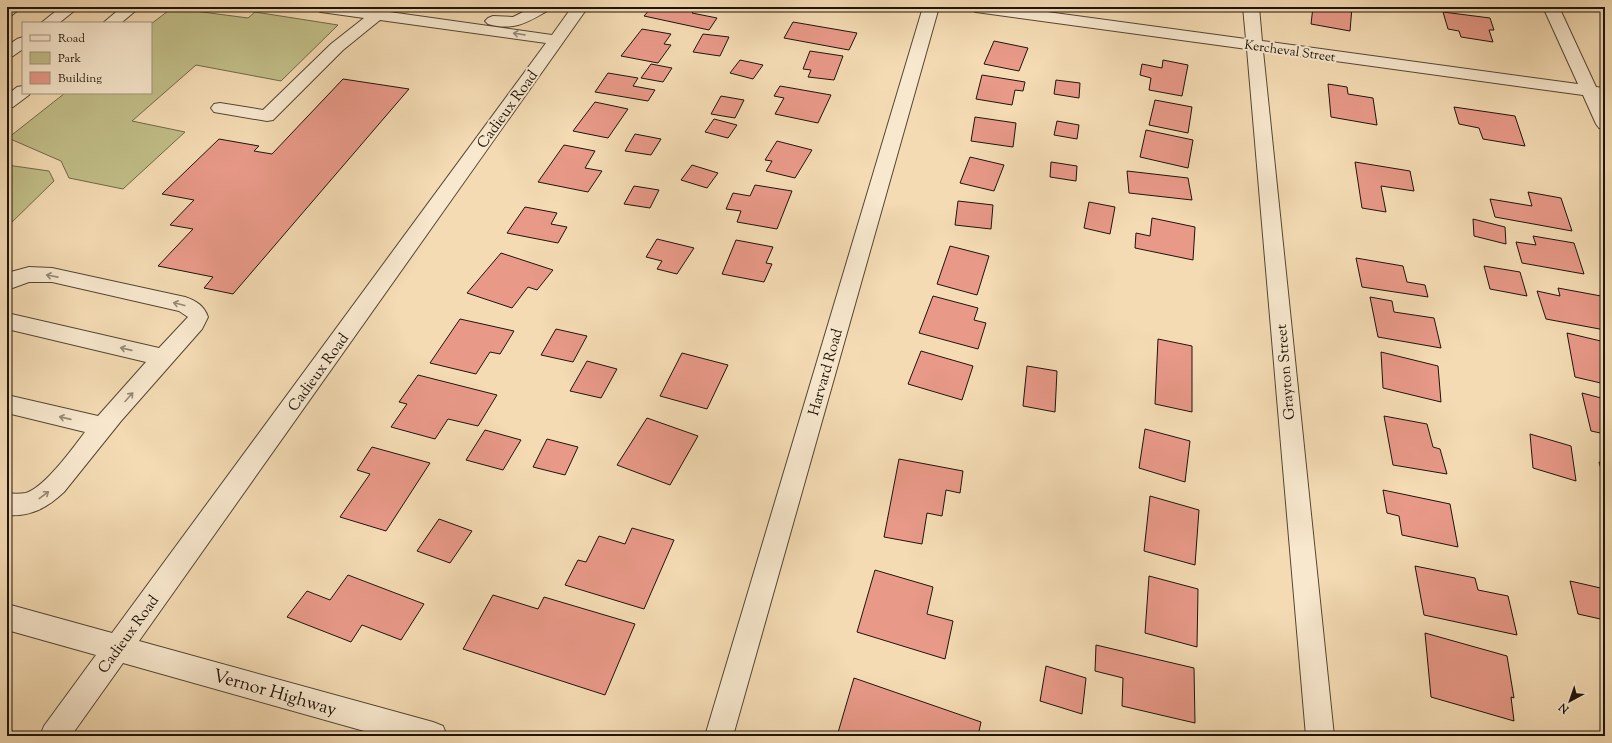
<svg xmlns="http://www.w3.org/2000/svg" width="1612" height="743" viewBox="0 0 1612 743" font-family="'Sorts Mill Goudy',serif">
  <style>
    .green { fill: #c1be88; stroke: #706949 }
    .building { fill: #e89988; stroke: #1e140a }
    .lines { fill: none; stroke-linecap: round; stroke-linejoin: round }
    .minor-casing { stroke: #544634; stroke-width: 2 }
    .minor { fill: #f8e8ce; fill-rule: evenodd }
    .oneway { stroke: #968976 }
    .labels { text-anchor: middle; stroke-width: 4; stroke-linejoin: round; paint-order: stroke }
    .far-street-label { font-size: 13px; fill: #1e140a; stroke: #f8e8ce }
    .street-label { font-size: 15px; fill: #1e140a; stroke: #f8e8ce }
    .near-street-label { font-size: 18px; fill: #1e140a; stroke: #f8e8ce }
  </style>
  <rect width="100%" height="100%" fill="#f4dbb3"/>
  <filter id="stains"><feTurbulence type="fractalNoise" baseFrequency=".005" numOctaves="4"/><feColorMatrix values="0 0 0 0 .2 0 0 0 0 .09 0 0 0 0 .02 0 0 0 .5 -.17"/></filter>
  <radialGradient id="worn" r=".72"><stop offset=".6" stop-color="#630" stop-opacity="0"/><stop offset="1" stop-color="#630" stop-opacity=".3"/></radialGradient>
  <path class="green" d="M 172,8 L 248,18 L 255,12 L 338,25 L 281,81 L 196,65 L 132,121 L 185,132 L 123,189 L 69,178 L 61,161 L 8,138 L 65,93 L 151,93 L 151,24 Z
    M 7,165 L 49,171 L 54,181 L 7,227 Z"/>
  <path class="building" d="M 652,7 L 697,7 L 692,13 L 717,18 L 709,30 L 644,16 Z
    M 1313,7 L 1352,7 L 1350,31 L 1311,24 Z
    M 1443,12 L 1490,18 L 1494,30 L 1489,30 L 1493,42 L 1461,37 L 1459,31 L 1448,29 Z
    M 793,22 L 857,33 L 849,50 L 784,38 Z
    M 642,29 L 671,34 L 664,44 L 671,45 L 658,63 L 621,56 Z
    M 703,34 L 729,37 L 720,56 L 693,52 Z
    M 994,41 L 1028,48 L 1019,71 L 984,64 Z
    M 810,51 L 843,56 L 834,80 L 808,77 L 811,70 L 803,69 Z
    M 740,60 L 763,65 L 753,79 L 730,73 Z
    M 1163,60 L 1188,65 L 1182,96 L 1149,90 L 1151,78 L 1140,75 L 1142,64 L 1162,68 Z
    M 651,64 L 672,68 L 663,82 L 641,78 Z
    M 608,73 L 638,78 L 633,86 L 655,90 L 648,101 L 595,92 Z
    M 982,75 L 1025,82 L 1023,91 L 1015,90 L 1012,105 L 976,99 Z
    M 343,79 L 409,89 L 233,294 L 204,288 L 213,277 L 158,266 L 193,229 L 170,225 L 194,200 L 162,194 L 219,139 L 259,146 L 254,151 L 272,154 Z
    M 1056,80 L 1080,83 L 1079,98 L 1054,94 Z
    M 1328,84 L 1347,87 L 1348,94 L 1373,98 L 1377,125 L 1331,117 Z
    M 780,86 L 831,95 L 818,123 L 775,114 L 784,98 L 774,96 Z
    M 721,96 L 744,100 L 735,118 L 711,114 Z
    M 1155,100 L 1192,107 L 1188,133 L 1149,125 Z
    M 595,102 L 628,109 L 608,138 L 573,131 Z
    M 1454,107 L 1515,116 L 1525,146 L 1483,139 L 1479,128 L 1459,124 Z
    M 975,117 L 1016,123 L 1013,147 L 971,141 Z
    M 714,119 L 737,125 L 728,138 L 705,132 Z
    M 1057,121 L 1079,125 L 1077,139 L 1054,135 Z
    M 1146,130 L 1193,140 L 1188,168 L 1140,157 Z
    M 635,134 L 661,139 L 651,155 L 625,151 Z
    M 777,141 L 812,150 L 795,178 L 766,171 L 772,161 L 765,160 Z
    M 564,145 L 595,151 L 585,168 L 602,171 L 588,192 L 538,182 Z
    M 970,157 L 1004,165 L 994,191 L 960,183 Z
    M 1051,162 L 1077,166 L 1076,181 L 1050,177 Z
    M 1355,162 L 1410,171 L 1414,191 L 1381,186 L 1386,212 L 1362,208 Z
    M 692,165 L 718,173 L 707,188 L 681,180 Z
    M 1127,171 L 1188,178 L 1192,200 L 1129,193 Z
    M 755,185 L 792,191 L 777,229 L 737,222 L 741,211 L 726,209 L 733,193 L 750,196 Z
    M 634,186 L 659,190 L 650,208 L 624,204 Z
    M 1528,192 L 1561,198 L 1572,231 L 1495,217 L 1490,199 L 1532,206 Z
    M 958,201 L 993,205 L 991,229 L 955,225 Z
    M 1089,202 L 1115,207 L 1110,234 L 1084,228 Z
    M 525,207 L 557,213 L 551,224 L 567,227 L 558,243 L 507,233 Z
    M 1152,218 L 1195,227 L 1193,260 L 1135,248 L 1136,233 L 1150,236 Z
    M 1473,219 L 1505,227 L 1506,244 L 1474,236 Z
    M 1533,236 L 1574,243 L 1584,274 L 1522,263 L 1516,242 L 1536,245 Z
    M 657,239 L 694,248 L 677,274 L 657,269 L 662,261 L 646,257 Z
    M 736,240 L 773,247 L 766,263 L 772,264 L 764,282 L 722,274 Z
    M 950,246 L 989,256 L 977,295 L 937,284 Z
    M 501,253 L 553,270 L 537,290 L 528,287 L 512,308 L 467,293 Z
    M 1356,258 L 1403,266 L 1407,282 L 1425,285 L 1428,297 L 1362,287 Z
    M 1484,266 L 1520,272 L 1527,296 L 1490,289 Z
    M 1558,288 L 1601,296 L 1605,306 L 1605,330 L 1546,319 L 1537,291 L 1560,296 Z
    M 933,296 L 978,308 L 974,320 L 986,323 L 978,349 L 919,333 Z
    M 1370,297 L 1392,301 L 1394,312 L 1434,318 L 1441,348 L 1378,337 Z
    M 460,319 L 514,331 L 500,354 L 490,352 L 476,374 L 430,363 Z
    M 556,329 L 587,336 L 573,362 L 541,355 Z
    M 1567,333 L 1605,342 L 1605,384 L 1575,377 Z
    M 1158,339 L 1192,346 L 1192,412 L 1155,404 Z
    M 921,351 L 973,366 L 962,400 L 908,384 Z
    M 1381,352 L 1438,366 L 1441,402 L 1383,388 Z
    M 682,353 L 728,365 L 707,409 L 660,396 Z
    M 587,361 L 617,369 L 601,398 L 570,391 Z
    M 1027,366 L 1057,371 L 1055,412 L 1023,406 Z
    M 418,375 L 497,395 L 478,426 L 448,419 L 435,439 L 391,427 L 407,404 L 399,402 Z
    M 1582,393 L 1605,399 L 1605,434 L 1591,431 Z
    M 1384,416 L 1427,424 L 1433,447 L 1440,449 L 1447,474 L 1393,465 Z
    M 647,418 L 698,436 L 670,485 L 617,465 Z
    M 1145,429 L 1190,441 L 1185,482 L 1139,468 Z
    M 485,430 L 521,440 L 503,470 L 466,460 Z
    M 1530,434 L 1571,446 L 1576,481 L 1533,468 Z
    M 547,439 L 578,447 L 565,475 L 533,467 Z
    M 372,447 L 430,463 L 386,531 L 340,517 L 370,474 L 357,470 Z
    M 899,459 L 963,471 L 960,493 L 946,490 L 942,516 L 927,513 L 922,544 L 884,537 Z
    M 1599,462 L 1605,463 L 1605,484 Z
    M 1383,490 L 1450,504 L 1458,547 L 1402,535 L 1399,516 L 1387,513 Z
    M 1150,496 L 1199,510 L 1195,565 L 1144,551 Z
    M 439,519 L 472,531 L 450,563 L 417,551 Z
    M 632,528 L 674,540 L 644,609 L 565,585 L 578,560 L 586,562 L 599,536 L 625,544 Z
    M 1415,566 L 1475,578 L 1478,590 L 1508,596 L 1517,635 L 1424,615 Z
    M 875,570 L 933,587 L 927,614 L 953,621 L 945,659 L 857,632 Z
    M 348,575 L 424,604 L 401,640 L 362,625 L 351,642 L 287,617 L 307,591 L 330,600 Z
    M 1149,576 L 1198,589 L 1197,647 L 1145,633 Z
    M 1570,581 L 1605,589 L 1605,620 L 1578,614 Z
    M 493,595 L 538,609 L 544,597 L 635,624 L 605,695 L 463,649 Z
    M 1425,633 L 1507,656 L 1514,698 L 1511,697 L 1514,721 L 1431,697 Z
    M 1096,645 L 1194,668 L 1195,723 L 1122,706 L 1123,678 L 1095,671 Z
    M 1046,666 L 1086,678 L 1082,714 L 1040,701 Z
    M 854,678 L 981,722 L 978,736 L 837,736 Z"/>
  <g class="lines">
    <defs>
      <path id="minor" d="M 7,7 L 22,7 L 12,15 L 7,17 Z
        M 61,7 L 79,7 L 59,23 L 41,23 Z
        M 122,7 L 140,7 L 121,23 L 103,23 Z
        M 313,7 L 354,7 L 552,35 L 572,7 L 588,7 L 139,641 L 433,722 L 443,726 L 447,736 L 382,736 L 123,663 L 71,736 L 40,736 L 44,726 L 96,655 L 7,630 L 7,604 L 112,633 L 546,43 L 380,20 L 343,50 L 273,120 L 267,121 L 214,112 L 211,108 L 214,104 L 220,103 L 263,110 L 331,44 L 364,18 L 321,12 L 316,10 Z
        M 533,7 L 552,7 L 549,10 C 526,23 515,31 488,24 L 485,21 L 488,18 L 493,16 L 513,17 Z
        M 923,7 L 939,7 L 733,736 L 705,736 Z
        M 968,7 L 1010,7 L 1246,39 L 1243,7 L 1259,7 L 1262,41 L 1578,84 L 1543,7 L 1559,7 L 1596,87 L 1605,88 L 1605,98 L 1601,98 L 1605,106 L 1605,129 L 1599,128 L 1596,124 L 1583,95 L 1263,51 L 1334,736 L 1306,736 L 1247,49 L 976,12 L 971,10 Z
        M 23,37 L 23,49 L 13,56 L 7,58 L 7,46 L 17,39 Z
        M 23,86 L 23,93 L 30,93 L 29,95 L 13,107 L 7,108 L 7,95 L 17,87 Z
        M 29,267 L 52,268 L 185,297 C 197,301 204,306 208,317 L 202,329 L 121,421 L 64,492 C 47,508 30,517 7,515 L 7,493 C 13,494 20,494 26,493 C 45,487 73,448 85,432 L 7,413 L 7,395 L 98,416 L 146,362 L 7,329 L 7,313 L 159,348 L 188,317 L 179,311 L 52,282 L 29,282 L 7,290 L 7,273 Z"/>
    </defs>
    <use href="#minor" class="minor-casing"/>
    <use href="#minor" class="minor"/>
  </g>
  <defs><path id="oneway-shaft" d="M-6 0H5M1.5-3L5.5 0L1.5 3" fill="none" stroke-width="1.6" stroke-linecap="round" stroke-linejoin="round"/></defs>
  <g class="oneway">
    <use href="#oneway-shaft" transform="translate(519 34) rotate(-172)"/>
    <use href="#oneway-shaft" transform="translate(52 276) rotate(-169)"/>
    <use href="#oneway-shaft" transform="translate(179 304) rotate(-166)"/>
    <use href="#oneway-shaft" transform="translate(126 349) rotate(-167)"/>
    <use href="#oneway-shaft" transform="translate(129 397) rotate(-48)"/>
    <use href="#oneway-shaft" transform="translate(65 418) rotate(-167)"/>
    <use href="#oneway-shaft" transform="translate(44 495) rotate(-37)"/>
  </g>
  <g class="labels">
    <g class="far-street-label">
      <text transform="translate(1290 50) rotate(8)" y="5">Kercheval Street</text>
    </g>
    <g class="street-label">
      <text transform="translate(507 109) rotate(-54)" y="5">Cadieux Road</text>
      <text transform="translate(318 372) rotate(-54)" y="5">Cadieux Road</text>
      <text transform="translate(825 372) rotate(-74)" y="5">Harvard Road</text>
      <text transform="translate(1285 372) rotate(-95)" y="5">Grayton Street</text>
      <text transform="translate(128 634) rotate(-54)" y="5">Cadieux Road</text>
    </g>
    <g class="near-street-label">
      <text transform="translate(275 692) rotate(16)" y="6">Vernor Highway</text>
    </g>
  </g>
  <rect width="1612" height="743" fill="none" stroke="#f4dbb3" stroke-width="24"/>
  <rect x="8" y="8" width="1596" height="727" fill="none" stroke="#1e140a" stroke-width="2"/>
  <rect x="12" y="12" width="1588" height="719" fill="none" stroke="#1e140a"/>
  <rect x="22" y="22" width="130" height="72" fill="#f8e8ce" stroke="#a19380"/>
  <rect x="30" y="35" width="20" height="6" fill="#f8e8ce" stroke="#a19380"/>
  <text x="58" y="42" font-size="12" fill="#1e140a">Road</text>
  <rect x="30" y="52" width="20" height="12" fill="#c1be88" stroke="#a19380"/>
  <text x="58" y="62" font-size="12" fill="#1e140a">Park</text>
  <rect x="30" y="72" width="20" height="12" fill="#e89988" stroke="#a19380"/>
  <text x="58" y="82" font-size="12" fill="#1e140a">Building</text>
  <g transform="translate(1570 701) rotate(220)" stroke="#f8e8ce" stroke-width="3" paint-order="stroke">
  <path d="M0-3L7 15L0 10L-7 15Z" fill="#1e140a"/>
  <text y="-6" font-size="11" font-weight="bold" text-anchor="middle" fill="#1e140a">N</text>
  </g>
  <rect width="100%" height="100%" filter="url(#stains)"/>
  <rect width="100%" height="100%" fill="url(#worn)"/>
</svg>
